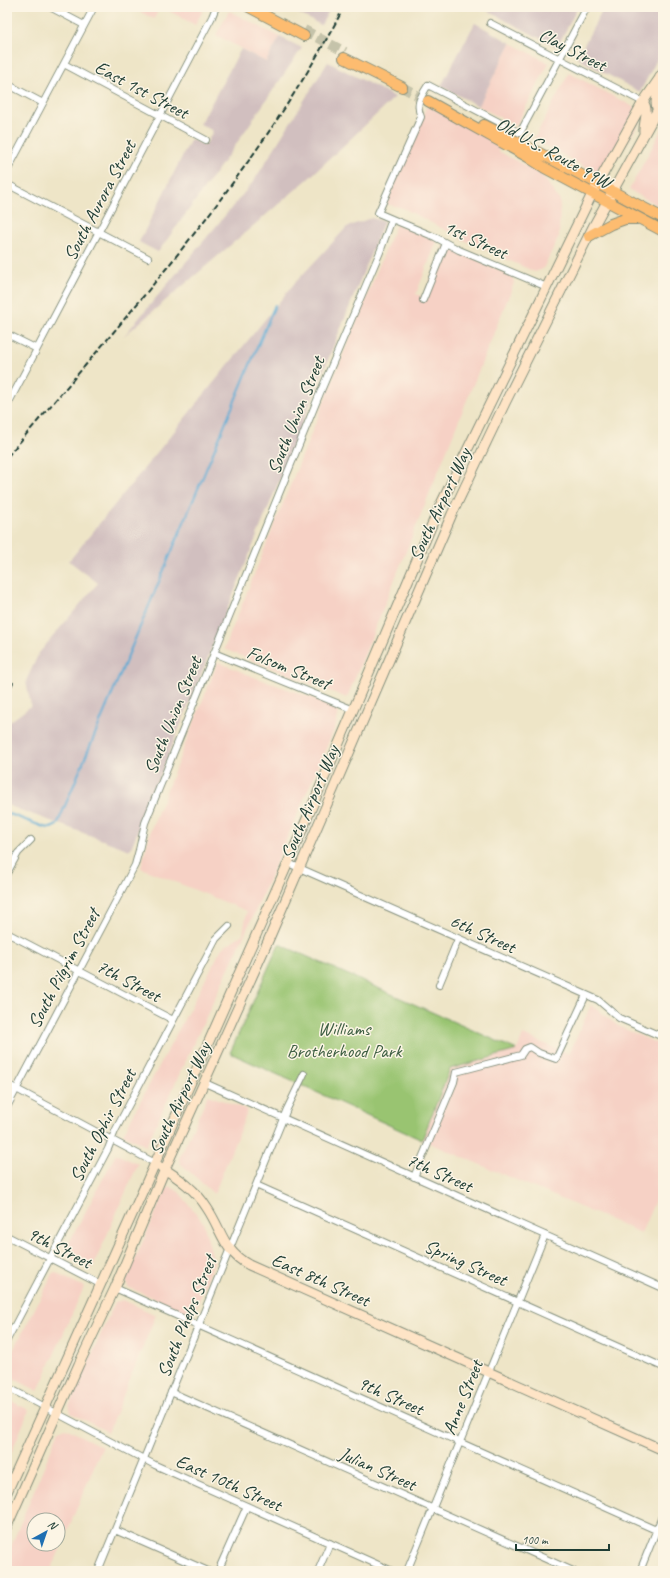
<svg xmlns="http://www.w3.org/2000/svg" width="670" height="1578" viewBox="0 0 670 1578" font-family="Caveat,sans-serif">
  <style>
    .built { fill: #f6d1c5; fill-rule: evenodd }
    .industrial { fill: #d1bfbf }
    .green { fill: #99c471; stroke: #5c8052 }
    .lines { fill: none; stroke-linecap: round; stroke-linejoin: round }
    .stream { stroke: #59aad4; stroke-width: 2 }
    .primary-tunnel { stroke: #c5c3aa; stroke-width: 10; stroke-dasharray: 10 5; stroke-linecap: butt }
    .street-casing { stroke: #86917e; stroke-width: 8 }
    .secondary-casing { stroke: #86917e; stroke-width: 11 }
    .primary-casing { stroke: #86917e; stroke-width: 12 }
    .street { stroke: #fff; stroke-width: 6 }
    .secondary { stroke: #fee4c6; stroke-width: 9 }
    .primary { stroke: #fdbc70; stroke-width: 10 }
    .rail { stroke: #1f3d34; stroke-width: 2; stroke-dasharray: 6 3; stroke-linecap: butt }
    .labels { text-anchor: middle; stroke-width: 3; stroke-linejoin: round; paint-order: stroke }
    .street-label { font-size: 19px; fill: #1f3d34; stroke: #fcf5e5 }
    .park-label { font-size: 19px; fill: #3e5f43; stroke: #fcf5e5 }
  </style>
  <rect width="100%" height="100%" fill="#fcf5e5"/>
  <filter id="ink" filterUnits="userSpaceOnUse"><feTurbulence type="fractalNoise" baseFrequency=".025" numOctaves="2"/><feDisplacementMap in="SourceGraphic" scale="8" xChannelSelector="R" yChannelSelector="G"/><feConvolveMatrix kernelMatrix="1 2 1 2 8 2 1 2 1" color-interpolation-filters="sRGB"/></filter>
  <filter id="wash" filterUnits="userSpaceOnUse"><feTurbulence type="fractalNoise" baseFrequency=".012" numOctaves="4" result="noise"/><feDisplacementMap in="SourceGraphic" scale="16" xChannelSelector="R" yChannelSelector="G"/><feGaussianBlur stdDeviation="0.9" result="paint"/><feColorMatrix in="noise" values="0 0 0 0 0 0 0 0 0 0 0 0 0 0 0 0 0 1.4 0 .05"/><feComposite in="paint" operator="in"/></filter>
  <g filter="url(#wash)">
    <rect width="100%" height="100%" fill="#eee5c7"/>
    <path class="built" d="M 131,7 L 160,7 L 154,19 Z
      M 162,7 L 205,7 L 195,25 Z
      M 229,11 L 280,37 L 266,62 L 216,35 Z
      M 511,43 L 549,63 L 516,126 L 478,106 Z
      M 569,73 L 645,113 L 618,157 L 594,172 L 534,139 Z
      M 427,105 L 502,144 L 498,151 L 542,175 L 560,201 L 559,236 L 543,269 L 535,272 L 468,242 L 403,208 L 386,204 Z
      M 663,127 L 663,208 L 629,190 Z
      M 396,224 L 437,241 L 416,294 L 423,297 L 445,245 L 512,276 L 514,283 L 347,698 L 224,649 Z
      M 218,662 L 259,679 L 338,707 L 336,725 L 254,914 L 146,1146 L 123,1134 L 222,948 L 243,934 L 247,911 L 141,868 L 151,829 Z
      M 591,1005 L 618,1026 L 663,1046 L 663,1182 L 641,1233 L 422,1140 L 450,1069 L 517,1050 L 523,1035 L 569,1054 Z
      M 208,1095 L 248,1110 L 214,1194 L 181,1164 L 179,1159 Z
      M 116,1154 L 138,1164 L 92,1269 L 63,1254 Z
      M 171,1187 L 179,1192 L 203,1222 L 214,1262 L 195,1311 L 187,1313 L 128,1287 L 126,1280 L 166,1189 Z
      M 54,1272 L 84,1287 L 38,1391 L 7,1375 L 7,1362 Z
      M 123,1300 L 156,1315 L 108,1432 L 71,1413 L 69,1406 L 115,1302 Z
      M 7,1399 L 29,1410 L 7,1463 Z
      M 66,1428 L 102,1447 L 51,1571 L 7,1571 L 7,1556 L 59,1430 ZM 34,1520 L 58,1520 L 58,1544 L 34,1544 Z"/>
    <path class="industrial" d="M 286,7 L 331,7 L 321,25 Z
      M 483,7 L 578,7 L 557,47 L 482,8 Z
      M 604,7 L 663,7 L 663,48 L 640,92 L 577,58 Z
      M 475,23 L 511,43 L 478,106 L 441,86 Z
      M 280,37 L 302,48 L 232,150 L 158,252 L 139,242 L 191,139 L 205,146 L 213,131 L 200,124 L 241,49 L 266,62 Z
      M 328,62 L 395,97 L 308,179 L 124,336 L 254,181 Z
      M 371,218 L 384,221 L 130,850 L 7,805 L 7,724 L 31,706 L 26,681 L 39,653 L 98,583 L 69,561 L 293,285 L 347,227 Z"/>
    <path class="green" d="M 279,944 L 517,1050 L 450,1069 L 422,1140 L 230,1053 Z"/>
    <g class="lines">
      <path class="stream" d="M 7,813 L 44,827 L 51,828 L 57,825 L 275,305"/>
    </g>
  </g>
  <g filter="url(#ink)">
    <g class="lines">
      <path class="primary-tunnel" d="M 304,30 L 345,52
        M 402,87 L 428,101"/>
      <defs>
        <path id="street" d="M 50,7 L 84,25
          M 490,23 L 643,102
          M 64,64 L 206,140
          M 7,84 L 43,103
          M 7,171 L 94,7
          M 7,184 L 148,258
          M 392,219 L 435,237 L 459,250 L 547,287
          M 423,300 L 446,243
          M 7,334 L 37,349
          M 7,406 L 212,17 L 216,7
          M 214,653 L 354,710
          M 288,863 L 598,1000 L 619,1018 L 663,1037
          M 7,873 L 18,853 L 31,840
          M 7,933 L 173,1020
          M 439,985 L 458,939
          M 205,1083 L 663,1288
          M 7,1084 L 155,1163
          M 7,1107 L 135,865 L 139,850 L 145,823 L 320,393 L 380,252 L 392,219 L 378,213 L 421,117 C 415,103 421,97 428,85 L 520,133 L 587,7
          M 414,1177 L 454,1082 L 456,1072 L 521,1055 L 525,1049 L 530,1047 L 539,1053 L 556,1059 L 586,995
          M 256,1185 L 663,1367
          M 7,1236 L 100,1284
          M 115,1288 L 656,1530
          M 7,1340 L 108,1149 L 115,1131 L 216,939 L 229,926
          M 7,1387 L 155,1465 L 392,1571
          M 171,1392 L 573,1571
          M 115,1530 L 208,1571
          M 98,1571 L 287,1109 L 304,1074
          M 218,1571 L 247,1506
          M 318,1571 L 330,1543
          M 407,1571 L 545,1235
          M 640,1571 L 663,1514"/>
        <path id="secondary" d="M 643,102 C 650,111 643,122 644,132
          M 658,110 C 652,100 662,89 660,76
          M 161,1167 C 179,1178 196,1190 207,1208 C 222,1230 223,1251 249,1265 L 663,1450
          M 7,1492 L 144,1188 L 288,863 L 439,508 L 592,194 L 643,102 L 663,73
          M 7,1526 L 79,1364 L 115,1288 L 165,1169 L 268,941 L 452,514 L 505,403 L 593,227 L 663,100"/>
        <path id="primary" d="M 249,7 L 304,36
          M 344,58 L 402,87
          M 428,101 L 528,157 L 545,168 L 663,231
          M 484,125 L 555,161 L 663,218
          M 589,236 L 611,224 L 625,219 L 637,219"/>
      </defs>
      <use href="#street" class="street-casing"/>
      <use href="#secondary" class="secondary-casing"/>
      <use href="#primary" class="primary-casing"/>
      <use href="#street" class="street"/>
      <use href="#secondary" class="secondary"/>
      <use href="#primary" class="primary"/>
      <path class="rail" d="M 7,457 C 128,314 257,174 344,7
        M 7,695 L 13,682"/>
    </g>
  </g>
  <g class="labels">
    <g class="street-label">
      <text transform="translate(573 49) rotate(27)" y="7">Clay Street</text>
      <text transform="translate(142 89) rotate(28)" y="7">East 1st Street</text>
      <text transform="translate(554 152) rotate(29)" y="7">Old U.S. Route 99W</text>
      <text transform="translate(99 200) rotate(-62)" y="7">South Aurora Street</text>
      <text transform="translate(476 239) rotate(25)" y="7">1st Street</text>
      <text transform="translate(295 415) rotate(-68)" y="7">South Union Street</text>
      <text transform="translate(439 504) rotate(-65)" y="7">South Airport Way</text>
      <text transform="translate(289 667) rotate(22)" y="7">Folsom Street</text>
      <text transform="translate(172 715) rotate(-68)" y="7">South Union Street</text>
      <text transform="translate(309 802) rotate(-67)" y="7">South Airport Way</text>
      <text transform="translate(483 933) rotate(24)" y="7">6th Street</text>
      <text transform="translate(63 968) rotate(-62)" y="7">South Pilgrim Street</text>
      <text transform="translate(129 980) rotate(28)" y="7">7th Street</text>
      <text transform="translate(179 1098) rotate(-65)" y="7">South Airport Way</text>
      <text transform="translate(102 1125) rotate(-63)" y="7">South Ophir Street</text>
      <text transform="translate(440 1172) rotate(24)" y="7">7th Street</text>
      <text transform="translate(60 1247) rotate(27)" y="7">9th Street</text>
      <text transform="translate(466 1262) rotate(24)" y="7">Spring Street</text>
      <text transform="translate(321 1279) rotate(24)" y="7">East 8th Street</text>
      <text transform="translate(186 1316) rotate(-68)" y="7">South Phelps Street</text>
      <text transform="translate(391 1395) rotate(24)" y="7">9th Street</text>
      <text transform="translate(462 1397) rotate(-68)" y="7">Anne Street</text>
      <text transform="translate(378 1468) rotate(24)" y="7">Julian Street</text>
      <text transform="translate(229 1482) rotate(24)" y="7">East 10th Street</text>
    </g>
    <g class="park-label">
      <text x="344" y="1035">Williams<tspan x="344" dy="22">Brotherhood Park</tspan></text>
    </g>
  </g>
  <rect width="670" height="1578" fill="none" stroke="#fcf5e5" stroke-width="24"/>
  <g transform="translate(46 1532) rotate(40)"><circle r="19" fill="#fcf5e5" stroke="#a4ab9e"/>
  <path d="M0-3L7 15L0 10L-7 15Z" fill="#1f6fb2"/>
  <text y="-6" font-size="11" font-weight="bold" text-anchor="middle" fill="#1f3d34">N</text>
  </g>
  <path d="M516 1544v6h93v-6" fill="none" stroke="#1f3d34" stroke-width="2"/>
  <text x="522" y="1544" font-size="12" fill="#1f3d34" stroke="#fcf5e5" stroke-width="3" paint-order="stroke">100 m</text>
</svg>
